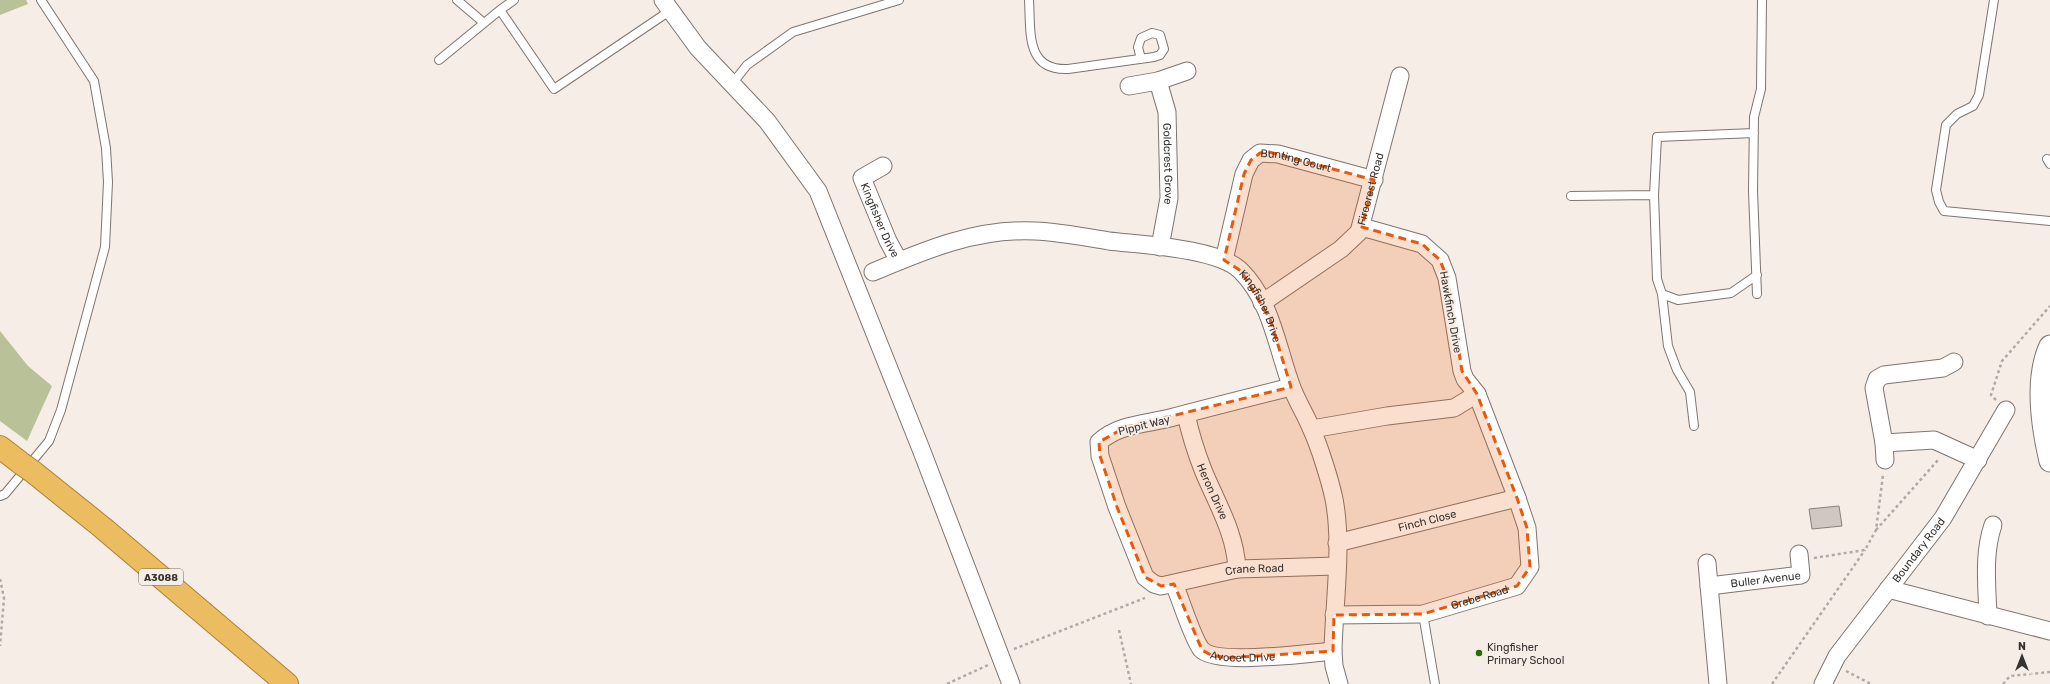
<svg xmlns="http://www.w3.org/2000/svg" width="2050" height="684" viewBox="0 0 2050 684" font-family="Rubik,sans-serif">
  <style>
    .green { fill: #b9c198 }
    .building { fill: #d1c7c2; stroke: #887f7a }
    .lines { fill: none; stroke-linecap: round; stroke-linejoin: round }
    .service-casing { stroke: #7e7570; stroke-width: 10 }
    .minor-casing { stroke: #7e7570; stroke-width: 19 }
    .tertiary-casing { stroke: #7e7570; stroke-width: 23 }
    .trunk-casing { stroke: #aa8236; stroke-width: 24 }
    .path { stroke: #b1a9a5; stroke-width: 2.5; stroke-dasharray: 3 3; stroke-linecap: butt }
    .service { stroke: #fff; stroke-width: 8 }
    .minor { stroke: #fff; stroke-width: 17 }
    .tertiary { stroke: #fff; stroke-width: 21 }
    .trunk { stroke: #ecbc60; stroke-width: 22 }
    .trunk-bridge-casing { stroke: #aa8236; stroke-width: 24; stroke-linecap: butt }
    .trunk-bridge { stroke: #ecbc60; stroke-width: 22 }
    .marked { fill: #e8590c; fill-opacity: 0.2; stroke: #e8590c; stroke-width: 3; stroke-dasharray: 8 5; stroke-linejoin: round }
    .poi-dot { fill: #2c6c00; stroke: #f7ede7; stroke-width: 1.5 }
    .labels { text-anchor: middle; stroke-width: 4; stroke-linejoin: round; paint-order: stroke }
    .shield { fill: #f7ede7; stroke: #716b68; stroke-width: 1 }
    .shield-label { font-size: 10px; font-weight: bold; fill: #373331 }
    .street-label { font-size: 11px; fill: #373331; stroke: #f7ede7 }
    .poi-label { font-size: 11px; fill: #373331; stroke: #f7ede7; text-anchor: start }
  </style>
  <rect width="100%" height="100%" fill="#f7ede7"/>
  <path class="green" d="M 0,0 L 26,0 L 28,4 L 0,15 Z
    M 0,331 L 28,366 L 52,386 L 27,441 L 0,421 Z"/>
  <path class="building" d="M 1839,506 L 1842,526 L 1812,529 L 1809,509 Z"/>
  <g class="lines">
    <defs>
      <path id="service" d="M 457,0 L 484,23
        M 514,0 L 500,10 L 554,89 L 671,10
        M 1029,0 C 1031,31 1025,71 1068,69 L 1154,57 L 1160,55 L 1164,49 L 1160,35 L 1152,33 L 1141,38 L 1138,47 L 1141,59
        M 1994,0 L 1979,95 L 1973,106 L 1957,114 L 1946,125 L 1936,190 L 1939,202 L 1944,211 L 2050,221
        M 439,60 L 500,10
        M 732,84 L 747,65 L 793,32 L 899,0
        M 2047,159 L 2050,164
        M 1654,195 L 1657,279 L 1662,294 L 1678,300 L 1731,293 L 1757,275
        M 1571,196 L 1654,195 L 1657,137 L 1754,133
        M 1662,294 L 1668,346 L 1677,370 L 1690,392 L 1694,426
        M 1757,294 L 1753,191 L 1754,117 L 1761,89 L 1762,0
        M 0,496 L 5,494 L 49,441 L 61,410 L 105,247 L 108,182 L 106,148 L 94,81 L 41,0
        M 1423,614 L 1435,684"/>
      <g id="minor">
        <path d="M 663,0 L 698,48 L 767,121 L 818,191 L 921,449 L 1011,684"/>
        <path id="s1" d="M 1158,81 L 1167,112 L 1169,198 L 1160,247"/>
        <path d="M 1129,86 L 1158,81 L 1187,71"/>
        <path id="s2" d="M 883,166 L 862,178 L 888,241 L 899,261"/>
        <path id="s3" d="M 1224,260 L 1244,174 L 1251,160 L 1260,153 L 1278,154 L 1374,180"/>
        <path id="s4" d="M 873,272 C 925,250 977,228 1035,231 C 1059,232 1085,237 1109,241 C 1142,245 1218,248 1241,271 C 1271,301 1277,347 1291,385 C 1296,400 1305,413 1311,428 C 1319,445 1330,480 1334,499 C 1343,545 1334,603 1333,651 L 1334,666 L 1339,684"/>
        <path id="s5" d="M 1262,303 L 1341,249 L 1359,232 L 1400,76"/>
        <path id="s6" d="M 1291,387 C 1251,397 1211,407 1170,418 C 1146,424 1119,424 1099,442 L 1100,456 L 1117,507 L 1145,577 L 1154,584 L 1161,586 L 1237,569 L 1336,566"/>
        <path id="s7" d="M 1186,414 C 1190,433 1196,452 1203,470 C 1217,504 1235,532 1237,569"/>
        <path d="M 1312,429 L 1387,416 L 1454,408 L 1477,394"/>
        <path d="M 1884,443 L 1934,440 L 1978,460"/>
        <path d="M 1885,460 L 1884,443 L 1874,388 L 1877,379 L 1884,375 L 1943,368 L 1954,362"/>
        <path id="s8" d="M 1337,543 L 1517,498"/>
        <path d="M 1707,563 L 1718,684"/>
        <path id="s9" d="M 1174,584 C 1181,600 1192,637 1201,649 C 1215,666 1309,653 1333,651"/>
        <path id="s10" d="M 1709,586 L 1801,575 L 1799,554"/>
        <path d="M 1888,589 L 2050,631"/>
        <path id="s11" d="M 1334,615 L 1423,614 L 1517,586 L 1530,567 L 1527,528 L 1517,498 L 1477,394 L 1465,379 L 1462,371 L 1447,278 L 1440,260 L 1422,244 L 1362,227"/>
        <path d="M 1988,616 C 1987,586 1983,554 1993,525"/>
        <path id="s12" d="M 1823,684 L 1837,656 L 1943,518 L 2006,410"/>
      </g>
      <path id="tertiary" d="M 2050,346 C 2035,378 2042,427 2050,461"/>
      <path id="trunk" d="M 0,447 L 22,464
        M 32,471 L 103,528 L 287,684"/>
    </defs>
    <use href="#service" class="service-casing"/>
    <use href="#minor" class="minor-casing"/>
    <use href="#tertiary" class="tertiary-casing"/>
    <use href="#trunk" class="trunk-casing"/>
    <path class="path" d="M 1996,400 L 1991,395 L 2002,361 L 2050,306
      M 1876,530 L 1939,459
      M 1814,558 L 1865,550 L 1876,530 L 1883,475
      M 0,579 L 4,598 L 0,646
      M 1119,630 L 1131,684
      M 1014,649 L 1145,598
      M 1846,671 L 1871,684
      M 947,684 L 988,665
      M 1772,684 L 1865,550
      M 2003,684 L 2010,676 L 2050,672"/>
    <use href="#service" class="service"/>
    <use href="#minor" class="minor"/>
    <use href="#tertiary" class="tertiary"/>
    <use href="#trunk" class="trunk"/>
    <defs>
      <path id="trunk-bridge" d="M 22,464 L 32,471"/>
    </defs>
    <use href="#trunk-bridge" class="trunk-bridge-casing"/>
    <use href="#trunk-bridge" class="trunk-bridge"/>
  </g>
  <path class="marked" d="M 1269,152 L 1374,180 L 1362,227 L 1422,244 L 1440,260 L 1447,278 L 1462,371 L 1477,394 L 1517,498 L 1527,528 L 1530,567 L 1517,586 L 1423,614 L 1334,615 L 1333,651 L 1227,658 L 1211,655 L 1202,650 L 1174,584 L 1161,586 L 1145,577 L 1117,507 L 1100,456 L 1099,442 L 1126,427 L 1291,387 L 1270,319 L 1241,271 L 1224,260 L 1244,174 L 1251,160 L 1260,153 Z"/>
  <circle class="poi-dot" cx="1479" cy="653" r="4"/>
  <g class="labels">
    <rect class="shield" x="139" y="569" width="44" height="16" rx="3"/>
    <g class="shield-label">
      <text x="161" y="581">A3088</text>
    </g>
    <g class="street-label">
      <text dy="4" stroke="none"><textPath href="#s3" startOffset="152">Bunting Court</textPath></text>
      <text dy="4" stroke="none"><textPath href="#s1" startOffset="84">Goldcrest Grove</textPath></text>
      <text dy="4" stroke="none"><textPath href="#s5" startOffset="165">Firecrest Road</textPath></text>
      <text dy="4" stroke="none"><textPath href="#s2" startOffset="70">Kingfisher Drive</textPath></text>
      <text dy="4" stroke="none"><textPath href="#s4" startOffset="421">Kingfisher Drive</textPath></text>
      <text transform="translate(1451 312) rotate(80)" y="4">Hawkfinch Drive</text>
      <text transform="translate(1144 425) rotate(-14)" y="4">Pippit Way</text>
      <text dy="4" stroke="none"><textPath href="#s7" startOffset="82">Heron Drive</textPath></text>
      <text dy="4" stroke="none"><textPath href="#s8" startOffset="93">Finch Close</textPath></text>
      <text dy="4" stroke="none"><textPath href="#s12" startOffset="165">Boundary Road</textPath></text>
      <text dy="4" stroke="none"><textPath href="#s6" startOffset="458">Crane Road</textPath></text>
      <text dy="4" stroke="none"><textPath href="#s10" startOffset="57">Buller Avenue</textPath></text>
      <text dy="4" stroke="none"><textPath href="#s11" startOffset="148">Grebe Road</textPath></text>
      <text dy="4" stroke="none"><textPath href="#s9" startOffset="114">Avocet Drive</textPath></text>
    </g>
    <g class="poi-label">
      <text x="1487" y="651">Kingfisher<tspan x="1487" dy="13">Primary School</tspan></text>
    </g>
  </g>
  <g transform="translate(2022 656)" stroke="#f7ede7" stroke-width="3" paint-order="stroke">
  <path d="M0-3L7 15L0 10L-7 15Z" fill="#373331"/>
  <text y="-6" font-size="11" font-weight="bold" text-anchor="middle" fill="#373331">N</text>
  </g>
</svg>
